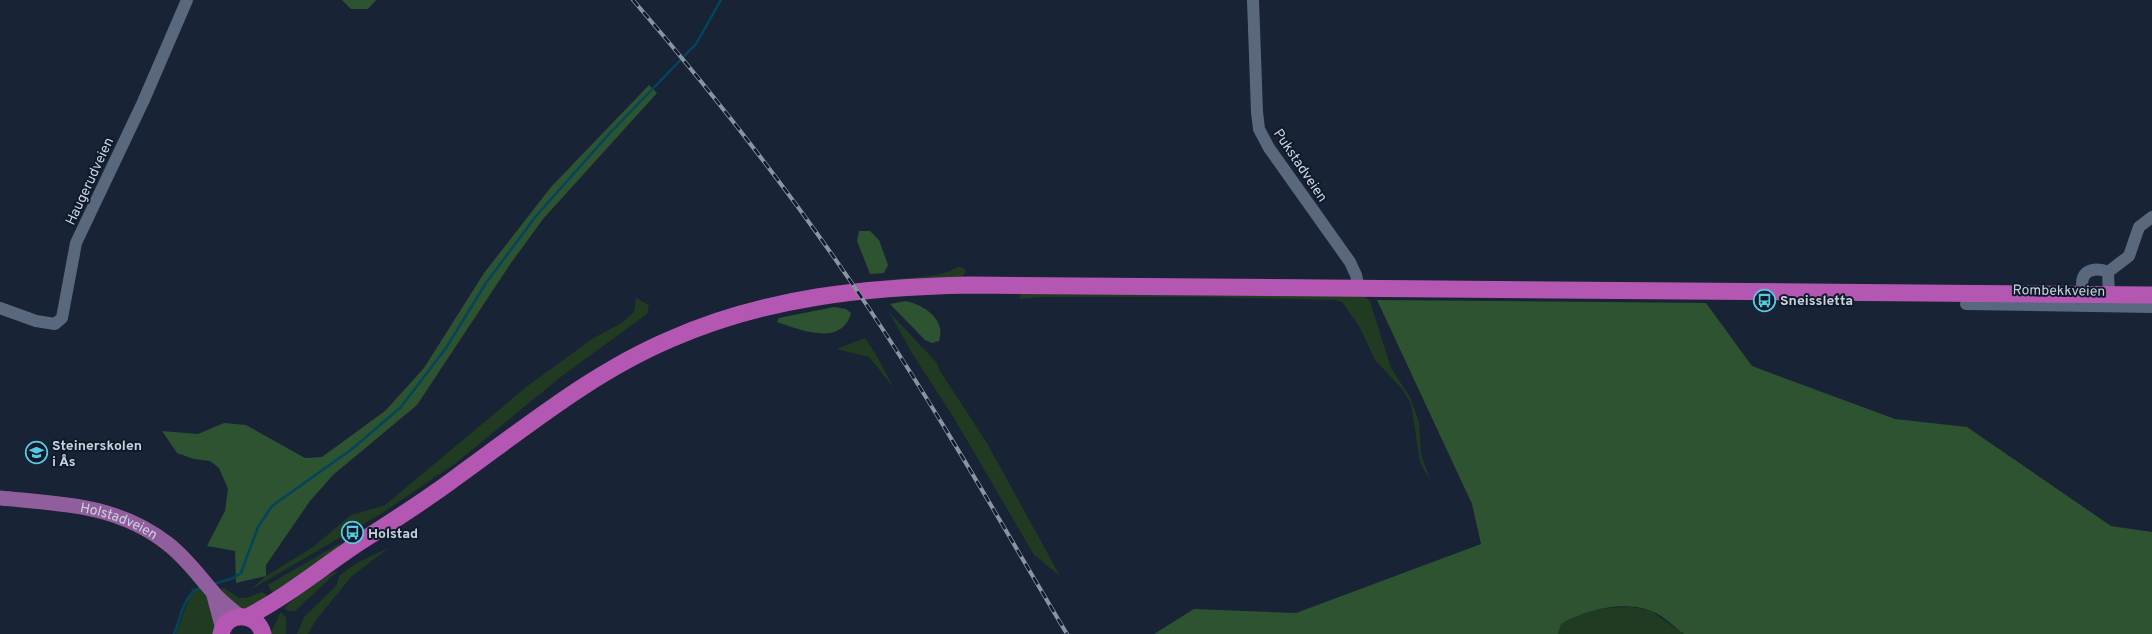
<svg xmlns="http://www.w3.org/2000/svg" width="2152" height="634" viewBox="0 0 2152 634" font-family="Overpass,sans-serif">
  <style>
    .green { fill: #203b22 }
    .forest { fill: #2d5331 }
    .lines { fill: none; stroke-linecap: round; stroke-linejoin: round }
    .stream { stroke: #02455d; stroke-width: 2.5 }
    .minor { stroke: #5a687d; stroke-width: 12 }
    .major { stroke: #905e9d; stroke-width: 15 }
    .highway { stroke: #b457b3; stroke-width: 17 }
    .rail-casing { stroke: #8b94a3; stroke-width: 4 }
    .rail { stroke: #0f1a2b; stroke-width: 2.5; stroke-dasharray: 8; stroke-linecap: butt }
    .labels { text-anchor: middle; stroke-width: 4; stroke-linejoin: round; paint-order: stroke }
    .street-label { font-size: 14px; fill: #cbd2df; stroke: #0f1a2b }
    .poi-label { font-size: 14px; font-weight: bold; fill: #cbd2df; stroke: #0f1a2b; text-anchor: start }
  </style>
  <rect width="100%" height="100%" fill="#182335"/>
  <path class="green" d="M 958,267 L 964,268 L 966,271 L 961,279 L 882,281 C 906,276 936,280 958,267 Z
    M 1021,294 L 1364,296 L 1370,301 L 1391,368 L 1410,397 L 1419,422 L 1421,454 L 1430,480 L 1420,462 L 1411,404 L 1403,390 L 1375,360 L 1359,326 L 1342,302 L 1334,300 L 1206,297 L 1041,297 L 1019,299 Z
    M 636,298 L 649,305 L 647,314 L 562,376 L 456,463 L 379,515 L 250,590 L 266,576 L 313,547 L 351,515 L 385,505 L 526,387 L 592,339 L 623,322 L 634,312 Z
    M 889,312 L 937,363 L 940,371 L 987,443 L 1060,576 L 1034,555 L 954,418 L 912,353 Z
    M 865,338 L 875,353 L 894,388 L 869,357 L 836,349 Z
    M 342,542 L 332,554 L 281,589 L 272,592 L 268,585 L 271,583 Z
    M 390,547 L 352,576 L 316,620 L 308,634 L 297,634 L 304,617 L 336,586 L 339,576 L 355,564 Z
    M 339,570 L 295,611 L 289,611 L 284,608 L 315,581 Z
    M 224,588 L 239,598 L 246,598 L 262,592 L 268,596 L 243,610 L 219,590 Z
    M 192,589 L 201,589 C 210,600 217,620 214,634 L 176,634 Z
    M 1632,607 L 1651,611 L 1684,634 L 1558,634 L 1560,624 C 1588,608 1601,608 1632,607 Z
    M 281,612 L 286,618 L 286,634 L 270,634 Z"/>
  <path class="forest" d="M 342,0 L 376,0 L 368,9 L 351,9 Z
    M 649,85 L 657,93 L 543,219 L 511,263 L 417,405 L 333,475 L 310,501 L 266,565 L 266,576 L 236,583 L 235,551 L 207,546 L 225,511 L 228,489 L 219,468 L 210,461 L 194,459 L 177,453 L 162,431 L 198,434 L 224,423 L 246,425 L 305,458 L 322,457 L 385,411 L 424,368 L 484,273 L 551,187 Z
    M 859,231 L 870,231 L 879,240 L 888,265 L 884,273 L 870,274 L 857,241 Z
    M 1377,300 L 1706,303 L 1752,366 L 1895,419 L 1967,427 L 2111,526 L 2152,532 L 2152,634 L 1684,634 C 1674,627 1663,615 1651,611 C 1622,600 1585,610 1561,624 L 1558,634 L 1154,634 L 1194,609 L 1296,613 L 1481,544 L 1472,504 Z
    M 906,301 C 919,304 937,313 940,328 C 941,332 940,337 939,341 L 932,343 L 925,340 L 890,304 Z
    M 834,307 L 846,309 L 851,313 C 842,347 800,330 777,322 L 779,318 Z"/>
  <g class="lines">
    <path class="stream" d="M 213,584 L 231,579 L 241,573 L 258,527 L 272,506 L 352,449 L 401,407 L 446,348 L 486,283 L 536,216 L 609,134 L 696,44 L 721,0
      M 174,634 C 181,618 183,593 202,587"/>
    <path class="minor" d="M 1253,0 L 1257,112 L 1259,129 L 1269,148 L 1350,262 L 1356,275 L 1359,288
      M 2082,284 C 2082,269 2097,267 2108,272
      M 2109,295 L 2108,272 L 2129,256 L 2139,227 L 2152,217
      M 1966,304 L 2152,307
      M 0,308 L 36,321 L 55,324 L 62,318 L 76,243 L 143,102 L 187,0"/>
    <g class="major">
      <path id="s1" d="M 0,498 C 61,504 117,504 168,544 C 186,558 198,575 212,591 C 219,600 230,608 239,616"/>
      <path d="M 213,592 L 223,629"/>
    </g>
    <path class="highway" d="M 247,617 C 288,596 322,567 360,542 C 393,521 426,500 458,476 C 526,427 593,372 671,339 C 766,297 867,287 970,285 L 2152,295
      M 221,634 C 226,611 257,611 263,634"/>
    <defs>
      <path id="rail" d="M 633,0 C 718,99 798,202 870,310 C 940,415 1002,525 1067,634"/>
    </defs>
    <use href="#rail" class="rail-casing"/>
    <use href="#rail" class="rail"/>
  </g>
  <defs>
    <symbol id="bus-ring" viewBox="-11 -11 22 22"><circle r="9.5" fill="#0f1a2b" stroke="#55cae0" stroke-width="1.5"/><path d="M-5-6H5V4H4V6H2V4H-2V6H-4V4H-5ZM-3.5-4V0h7V-4ZM-3.5 1.2v1.5H-2V1.2ZM2 1.2v1.5H3.5V1.2Z" fill="#55cae0"/></symbol>
    <symbol id="school-ring" viewBox="-11 -11 22 22"><circle r="9.5" fill="#0f1a2b" stroke="#55cae0" stroke-width="1.5"/><path d="M0-5L7-2L0 1L-7-2ZM-4 1L0 2.5L4 1V4Q0 6-4 4Z" fill="#55cae0"/></symbol>
  </defs>
  <g fill-rule="evenodd">
    <use href="#bus-ring" x="1752" y="288" width="25" height="25"/>
    <use href="#school-ring" x="24" y="440" width="25" height="25"/>
    <use href="#bus-ring" x="340" y="520" width="25" height="25"/>
  </g>
  <g class="labels">
    <g class="street-label">
      <text transform="translate(1301 165) rotate(56)" y="5">Pukstadveien</text>
      <text transform="translate(89 181) rotate(-65)" y="5">Haugerudveien</text>
      <text transform="translate(2059 290) rotate(1)" y="5">Rombekkveien</text>
      <text dy="5" stroke="none"><textPath href="#s1" startOffset="122">Holstadveien</textPath></text>
    </g>
    <g class="poi-label">
      <text x="1780" y="305">Sneissletta</text>
      <text x="52" y="450">Steinerskolen<tspan x="52" dy="16">i Ås</tspan></text>
      <text x="368" y="538">Holstad</text>
    </g>
  </g>
</svg>
